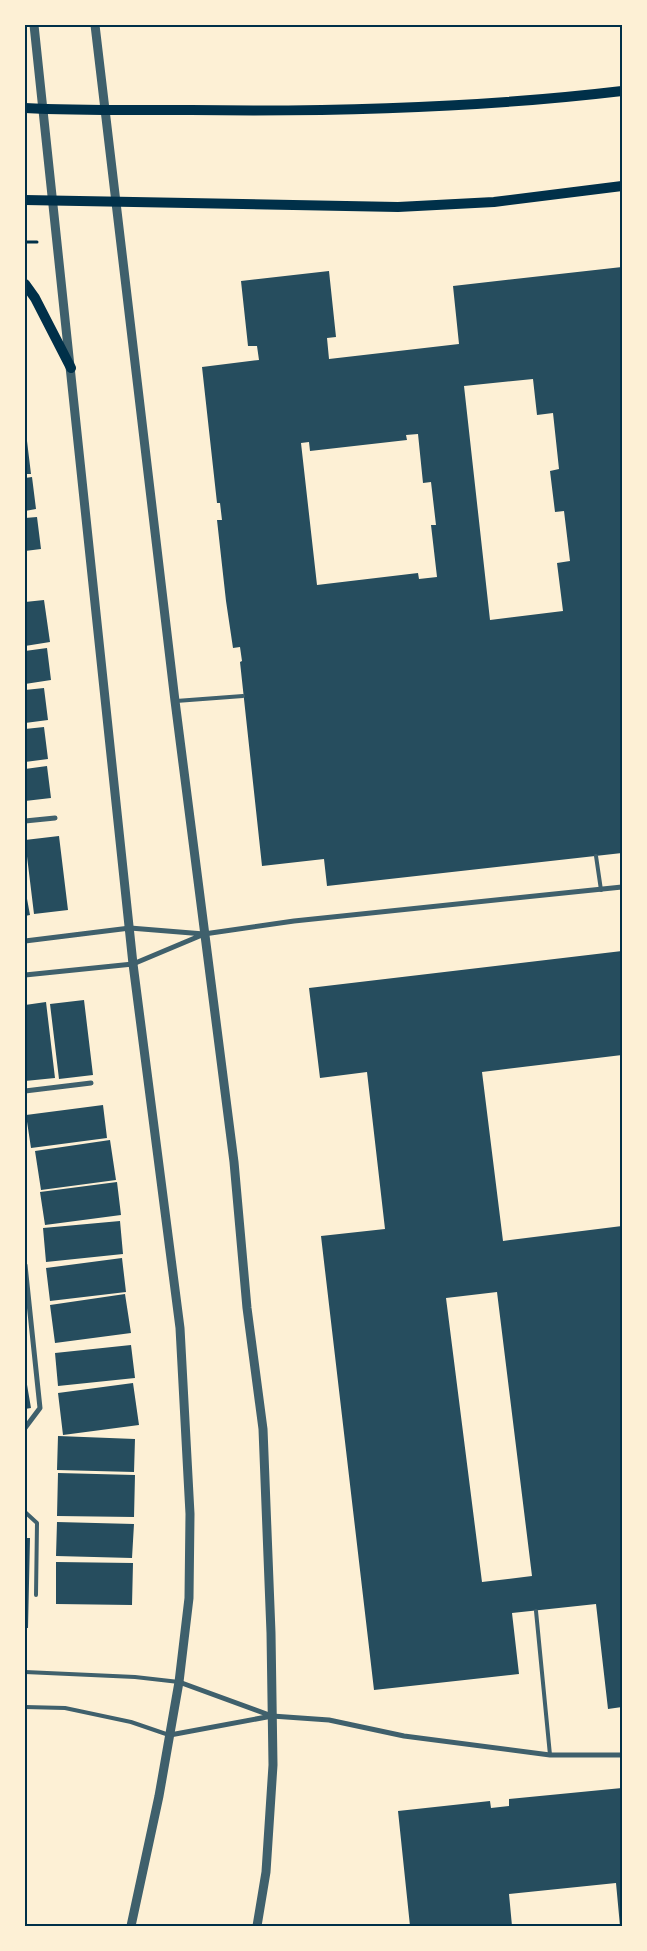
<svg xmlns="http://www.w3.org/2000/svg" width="647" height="1951" viewBox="0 0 647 1951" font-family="'IBM Plex Sans',sans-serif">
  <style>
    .building { fill: #264d5e; fill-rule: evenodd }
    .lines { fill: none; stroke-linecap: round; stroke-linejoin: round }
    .path { stroke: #003049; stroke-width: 3 }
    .service { stroke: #3f606c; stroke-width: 4 }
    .minor { stroke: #3f606c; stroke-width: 5 }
    .tertiary { stroke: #3f606c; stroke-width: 9 }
    .secondary { stroke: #003049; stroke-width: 10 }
    .neatline { fill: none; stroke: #003049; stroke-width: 2 }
  </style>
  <rect width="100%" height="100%" fill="#fdf0d5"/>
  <path class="building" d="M 622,267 L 622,853 L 327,886 L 324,859 L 262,866 L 240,662 L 242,661 L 240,647 L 233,648 L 226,601 L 217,520 L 222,520 L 220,503 L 217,503 L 202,367 L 259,360 L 257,346 L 248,346 L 241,281 L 329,271 L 336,337 L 327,338 L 329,359 L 459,344 L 453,286 ZM 533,379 L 537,415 L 553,413 L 559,469 L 550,471 L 555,512 L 564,511 L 570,561 L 557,563 L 563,611 L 490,620 L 464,386 ZM 418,434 L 423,483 L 431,482 L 436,525 L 431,525 L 437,577 L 419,579 L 418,573 L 317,585 L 301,443 L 309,442 L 310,451 L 407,440 L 406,435 Z
    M 25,441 L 27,441 L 31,474 L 25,474 Z
    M 32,477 L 36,509 L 25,511 L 25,478 Z
    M 37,517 L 41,549 L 25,551 L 25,518 Z
    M 44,600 L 50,642 L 25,646 L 25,602 Z
    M 47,648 L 51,680 L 25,684 L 25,651 Z
    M 44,688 L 48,720 L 25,723 L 25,690 Z
    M 44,727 L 48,759 L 25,762 L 25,729 Z
    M 47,766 L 51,798 L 25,801 L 25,769 Z
    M 59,836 L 68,910 L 34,914 L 25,840 Z
    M 25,888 L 30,915 L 25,916 Z
    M 622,951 L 622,1055 L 482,1072 L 503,1241 L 622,1226 L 622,1707 L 608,1709 L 596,1604 L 512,1613 L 519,1674 L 374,1690 L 321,1236 L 385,1229 L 367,1072 L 320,1078 L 309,988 ZM 497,1292 L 532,1576 L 482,1582 L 446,1298 Z
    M 84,1000 L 93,1075 L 59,1079 L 50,1004 Z
    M 46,1002 L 55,1078 L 25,1081 L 25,1005 Z
    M 103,1105 L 107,1138 L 31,1148 L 26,1115 Z
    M 110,1140 L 116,1180 L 41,1190 L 35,1151 Z
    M 117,1182 L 121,1215 L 45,1225 L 40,1192 Z
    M 120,1221 L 123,1254 L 46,1262 L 43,1228 Z
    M 122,1258 L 126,1292 L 50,1301 L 46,1268 Z
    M 125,1294 L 131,1333 L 55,1343 L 50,1305 Z
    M 131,1345 L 135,1378 L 58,1386 L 55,1353 Z
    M 25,1373 L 31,1408 L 25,1409 Z
    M 133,1383 L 139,1425 L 63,1435 L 58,1393 Z
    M 58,1436 L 135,1439 L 134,1472 L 57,1470 Z
    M 58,1473 L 135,1475 L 134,1517 L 57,1516 Z
    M 57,1522 L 134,1524 L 132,1558 L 56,1556 Z
    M 25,1538 L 30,1538 L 28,1628 L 25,1628 Z
    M 56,1562 L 133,1563 L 132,1605 L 56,1604 Z
    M 622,1788 L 622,1926 L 620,1926 L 616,1883 L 509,1894 L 512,1926 L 410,1926 L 398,1811 L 490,1801 L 491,1808 L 509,1806 L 509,1799 Z"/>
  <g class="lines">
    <path class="path" d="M 25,242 L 37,242"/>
    <path class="service" d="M 176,701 L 243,696
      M 596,856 L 601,890
      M 25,1512 L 37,1523 L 36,1595
      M 536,1611 L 550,1755
      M 25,1672 L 135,1677 L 179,1682
      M 25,1707 L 65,1708 L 131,1722 L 169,1735"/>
    <path class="minor" d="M 25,821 L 55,818
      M 25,941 L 130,928 L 204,934 L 294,921 L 622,887
      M 25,975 L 133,964 L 202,935
      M 25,1091 L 91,1083
      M 25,1265 L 40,1408 L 25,1428
      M 179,1682 L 272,1716
      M 170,1735 L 272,1716 L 329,1720 L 404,1736 L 550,1755 L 622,1755"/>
    <path class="tertiary" d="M 34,25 L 133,964 L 180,1328 L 190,1514 L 189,1598 L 179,1682 L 159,1796 L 131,1926
      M 95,25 L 175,701 L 234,1162 L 247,1308 L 263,1429 L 271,1633 L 273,1765 L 266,1872 L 257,1926"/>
    <path class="secondary" d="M 25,108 C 80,111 136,110 191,110 C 336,112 479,108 622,91
      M 25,200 L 398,207 L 494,202 L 622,186
      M 25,284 L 35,298 L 71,368"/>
  </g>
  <rect width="647" height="1951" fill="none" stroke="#fdf0d5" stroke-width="52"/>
  <rect x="26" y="26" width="595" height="1899" class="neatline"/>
</svg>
